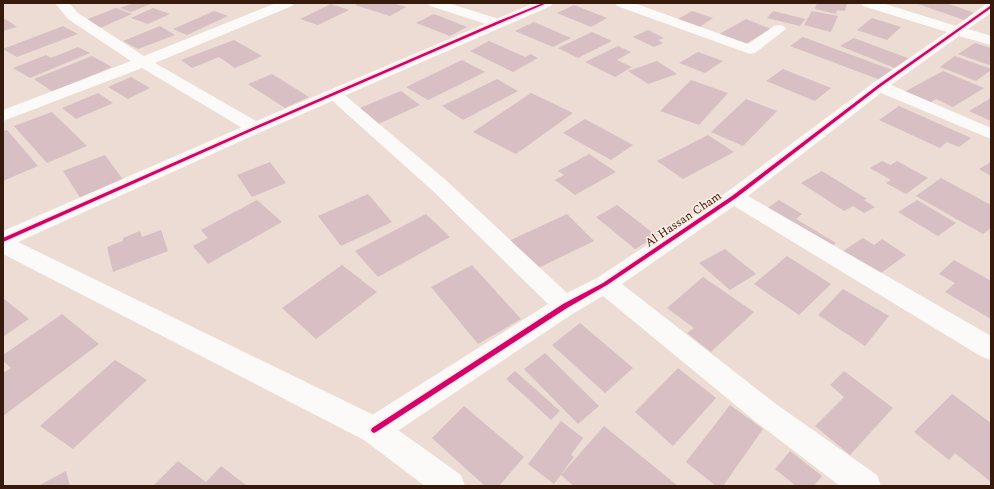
<svg xmlns="http://www.w3.org/2000/svg" width="994" height="489" viewBox="0 0 994 489" font-family="Spectral,serif">
  <style>
    .building { fill: #d7bfc4 }
    .lines { fill: none; stroke-linecap: round; stroke-linejoin: round }
    .minor { fill: #fcfaf9; fill-rule: evenodd }
    .tertiary { fill: #fcfaf9; fill-rule: evenodd }
    .cycleway-casing { stroke: #f8e9e1; stroke-width: 3 }
    .cycleway { fill: #d6006c; fill-rule: evenodd }
    .labels { text-anchor: middle; stroke-width: 3.5; stroke-linejoin: round; paint-order: stroke }
    .street-label { font-size: 12px; fill: #361a0c; stroke: #f8e9e1 }
  </style>
  <rect width="100%" height="100%" fill="#ecdcd4"/>
  <path class="building" d="M 133,3 L 153,3 L 131,12 L 120,8 Z
    M 358,3 L 393,3 L 406,7 L 390,16 L 355,5 Z
    M 817,3 L 840,3 L 847,4 L 845,11 L 837,10 L 836,14 L 815,9 Z
    M 919,3 L 946,3 L 978,14 L 967,21 L 918,4 Z
    M 331,4 L 349,10 L 318,25 L 300,19 Z
    M 574,5 L 607,18 L 591,27 L 557,13 Z
    M 116,8 L 132,14 L 100,28 L 83,21 Z
    M 153,8 L 170,14 L 148,24 L 131,18 Z
    M 214,11 L 228,16 L 187,35 L 173,29 Z
    M 692,11 L 713,18 L 695,30 L 673,22 Z
    M 773,11 L 805,19 L 800,26 L 767,18 Z
    M 812,11 L 838,16 L 831,32 L 804,25 Z
    M 434,14 L 467,27 L 450,36 L 416,23 Z
    M 872,18 L 901,27 L 887,40 L 857,30 Z
    M 5,19 L 17,27 L 3,31 L 3,20 Z
    M 746,19 L 771,29 L 742,46 L 716,36 Z
    M 534,22 L 571,38 L 553,47 L 515,31 Z
    M 63,26 L 78,34 L 17,57 L 3,49 Z
    M 160,26 L 175,35 L 138,49 L 123,41 Z
    M 648,30 L 664,38 L 658,40 L 663,43 L 654,47 L 633,37 Z
    M 592,32 L 612,41 L 578,58 L 558,48 Z
    M 803,37 L 895,71 L 883,81 L 790,46 Z
    M 854,38 L 913,60 L 900,70 L 840,46 Z
    M 234,40 L 262,56 L 235,68 L 219,57 L 192,68 L 181,60 Z
    M 489,41 L 525,57 L 531,54 L 538,58 L 513,72 L 470,51 Z
    M 975,43 L 991,48 L 991,64 L 989,65 L 958,54 Z
    M 618,46 L 631,52 L 617,60 L 632,67 L 615,77 L 585,62 Z
    M 78,47 L 90,53 L 30,78 L 13,68 L 46,55 L 51,58 Z
    M 698,52 L 723,61 L 705,73 L 679,63 Z
    M 92,56 L 112,67 L 53,92 L 34,79 Z
    M 955,56 L 991,69 L 991,70 L 976,81 L 940,67 Z
    M 462,60 L 485,72 L 428,100 L 406,87 Z
    M 657,61 L 677,74 L 648,84 L 628,71 Z
    M 783,69 L 831,88 L 815,101 L 766,81 Z
    M 943,71 L 984,88 L 953,107 L 936,99 L 928,104 L 904,92 Z
    M 272,74 L 309,97 L 285,108 L 248,84 Z
    M 131,77 L 150,88 L 128,99 L 108,87 Z
    M 497,79 L 518,91 L 463,120 L 442,106 Z
    M 691,80 L 728,93 L 699,125 L 660,111 Z
    M 401,91 L 420,105 L 374,126 L 355,110 Z
    M 98,93 L 113,103 L 76,119 L 62,108 Z
    M 531,93 L 573,113 L 516,154 L 473,132 Z
    M 991,98 L 991,121 L 969,111 Z
    M 746,99 L 777,111 L 743,146 L 711,132 Z
    M 899,106 L 971,138 L 959,147 L 947,142 L 940,148 L 879,120 Z
    M 52,112 L 87,146 L 47,163 L 14,126 Z
    M 585,119 L 633,145 L 611,160 L 563,133 Z
    M 7,130 L 38,166 L 3,181 L 3,131 Z
    M 708,135 L 734,152 L 683,179 L 657,161 Z
    M 589,154 L 616,172 L 575,195 L 555,180 L 564,175 L 558,171 Z
    M 105,155 L 124,181 L 81,199 L 63,171 Z
    M 882,161 L 891,165 L 897,161 L 928,178 L 906,194 L 886,183 L 891,180 L 870,168 Z
    M 270,162 L 286,183 L 252,197 L 237,175 Z
    M 991,162 L 991,176 L 979,169 Z
    M 822,171 L 867,199 L 864,200 L 875,207 L 864,213 L 853,206 L 844,211 L 801,183 Z
    M 941,178 L 991,205 L 991,228 L 983,234 L 916,196 Z
    M 368,194 L 392,222 L 341,246 L 318,216 Z
    M 257,200 L 282,222 L 208,264 L 193,246 L 208,238 L 201,230 Z
    M 779,200 L 802,214 L 796,219 L 836,243 L 822,255 L 758,215 Z
    M 917,200 L 956,223 L 938,236 L 898,212 Z
    M 617,205 L 657,236 L 635,249 L 596,217 Z
    M 426,214 L 450,237 L 378,277 L 355,251 Z
    M 567,214 L 594,241 L 526,274 L 500,245 Z
    M 161,230 L 168,251 L 113,272 L 107,247 L 123,241 L 123,238 L 140,231 L 142,237 Z
    M 863,238 L 874,245 L 882,239 L 906,255 L 871,280 L 837,255 Z
    M 725,249 L 756,274 L 730,290 L 699,263 Z
    M 787,256 L 831,284 L 799,315 L 754,284 Z
    M 954,260 L 991,281 L 991,319 L 945,292 L 955,283 L 939,274 Z
    M 342,265 L 377,292 L 316,339 L 282,308 Z
    M 472,265 L 521,319 L 478,344 L 431,287 Z
    M 703,277 L 754,312 L 711,352 L 687,333 L 694,328 L 667,308 Z
    M 843,289 L 889,316 L 865,346 L 818,315 Z
    M 3,298 L 29,319 L 4,336 L 3,335 Z
    M 62,314 L 99,344 L 3,416 L 3,373 L 11,368 L 3,361 L 3,355 Z
    M 580,323 L 633,368 L 605,393 L 552,345 Z
    M 545,353 L 599,406 L 578,424 L 524,369 Z
    M 115,360 L 147,380 L 73,449 L 40,426 Z
    M 678,368 L 716,398 L 673,446 L 635,412 Z
    M 515,371 L 560,411 L 551,420 L 506,379 Z
    M 844,371 L 893,408 L 850,455 L 815,426 L 844,397 L 830,385 Z
    M 952,394 L 991,423 L 991,482 L 955,453 L 949,460 L 914,432 Z
    M 730,405 L 763,429 L 723,486 L 716,486 L 686,462 Z
    M 464,406 L 524,457 L 499,486 L 485,486 L 432,438 Z
    M 561,421 L 583,438 L 571,455 L 574,457 L 554,484 L 528,464 Z
    M 604,426 L 678,486 L 574,486 L 561,475 Z
    M 790,451 L 822,476 L 814,486 L 796,486 L 775,469 Z
    M 178,461 L 206,482 L 221,466 L 247,486 L 153,486 Z
    M 66,471 L 70,486 L 38,486 Z"/>
  <g class="lines">
    <path class="minor" d="M 55,3 L 69,3 L 78,13 L 144,56 L 276,3 L 294,3 L 292,6 L 155,63 L 261,124 L 264,128 L 261,132 L 255,133 L 249,132 L 142,68 L 3,121 L 3,110 L 131,61 L 68,19 Z
      M 428,3 L 448,3 L 502,20 L 504,23 L 502,26 L 497,27 L 492,26 L 430,6 Z
      M 615,3 L 634,3 L 748,44 L 774,26 L 779,25 L 784,26 L 786,29 L 755,53 L 750,54 L 617,6 Z
      M 861,3 L 882,3 L 956,26 L 986,4 L 991,3 L 991,13 L 968,29 L 991,36 L 991,45 L 959,36 L 891,85 L 991,128 L 991,139 L 881,93 L 748,196 L 991,336 L 991,360 L 982,357 L 734,206 L 622,284 L 776,404 L 877,475 L 881,486 L 840,486 L 756,422 L 603,296 L 574,313 L 384,440 L 374,444 L 364,440 L 360,430 L 364,420 L 548,304 L 434,192 L 328,97 L 326,94 L 328,91 L 334,89 L 340,91 L 448,182 L 567,293 L 597,278 L 727,192 L 873,83 L 947,32 L 863,6 Z"/>
    <path class="tertiary" d="M 534,3 L 553,3 L 551,6 L 261,132 L 18,242 L 384,420 L 461,475 L 465,486 L 425,486 L 364,440 L 3,254 L 3,231 L 249,124 Z"/>
    <defs>
      <path id="cycleway" d="M 543,3 L 547,3 L 498,24 L 256,129 L 3,242 L 3,238 L 254,127 L 496,22 Z
        M 990,6 L 991,6 L 991,8 L 880,87 L 736,198 L 607,285 L 567,308 L 376,432 L 374,433 L 372,432 L 371,430 L 372,428 L 563,304 L 603,283 L 732,196 L 878,85 Z"/>
    </defs>
    <use href="#cycleway" class="cycleway-casing"/>
    <use href="#cycleway" class="cycleway"/>
  </g>
  <g class="labels">
    <g class="street-label">
      <text transform="translate(683 219) rotate(-34)" y="4">Al Hassan Cham</text>
    </g>
  </g>
  <rect width="994" height="489" fill="none" stroke="#361a0c" stroke-width="8"/>
</svg>
